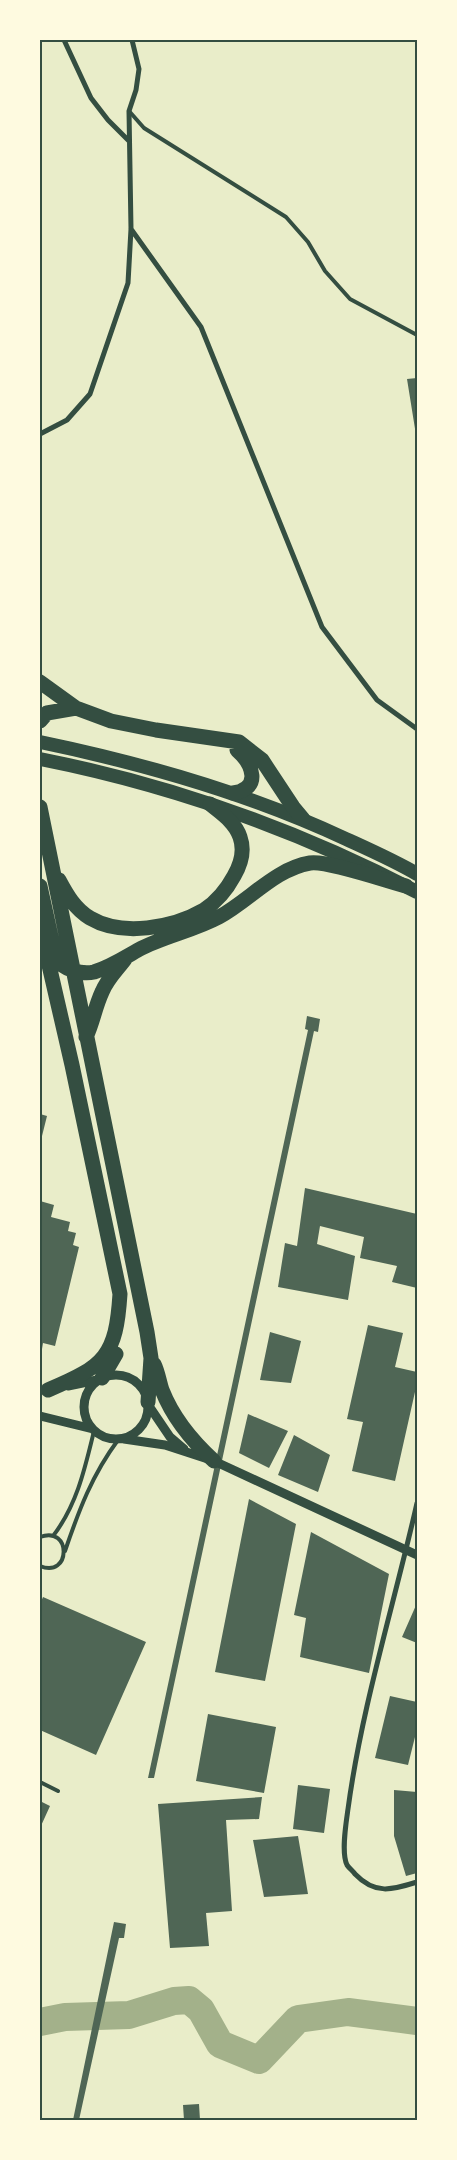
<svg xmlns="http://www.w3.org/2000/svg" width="457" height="2160" viewBox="0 0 457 2160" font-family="Ubuntu,sans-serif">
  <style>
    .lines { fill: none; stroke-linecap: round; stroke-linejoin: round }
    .river { stroke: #a3b18a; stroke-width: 28 }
    .building { fill: #4f6655 }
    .service { stroke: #344e41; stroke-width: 4 }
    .minor { stroke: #344e41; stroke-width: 5 }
    .tertiary { stroke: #344e41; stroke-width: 9 }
    .trunk { stroke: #344e41; stroke-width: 14 }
    .motorway { stroke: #344e41; stroke-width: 15 }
    .neatline { fill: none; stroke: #344e41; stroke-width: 2 }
  </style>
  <rect width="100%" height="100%" fill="#e9edc9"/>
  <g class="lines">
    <path class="river" d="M 40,2022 L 65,2017 L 129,2015 L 174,2001 L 189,2000 L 201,2010 L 220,2044 L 259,2060 L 298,2019 L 348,2012 L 417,2021"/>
  </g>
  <path class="building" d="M 417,378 L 417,435 L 416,435 L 407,379 Z
    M 307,1016 L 320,1019 L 318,1032 L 314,1031 L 154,1778 L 148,1778 L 308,1030 L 305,1029 Z
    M 40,1114 L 47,1116 L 41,1140 L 40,1139 Z
    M 305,1188 L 417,1214 L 417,1288 L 392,1282 L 397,1266 L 360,1258 L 364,1237 L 320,1226 L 317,1244 L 355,1256 L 348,1300 L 278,1287 L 285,1243 L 297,1246 Z
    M 40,1201 L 54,1205 L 51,1217 L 70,1222 L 68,1231 L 76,1233 L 73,1245 L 79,1247 L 55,1346 L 43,1343 L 42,1349 L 40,1348 Z
    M 368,1325 L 403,1333 L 395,1367 L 417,1372 L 417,1383 L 395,1481 L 352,1471 L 363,1422 L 347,1419 Z
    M 270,1332 L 301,1341 L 291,1383 L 260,1380 Z
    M 248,1414 L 288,1431 L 269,1468 L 239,1453 Z
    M 294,1435 L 330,1455 L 318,1492 L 278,1475 Z
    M 249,1499 L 296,1524 L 265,1681 L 215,1672 Z
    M 311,1532 L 389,1574 L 369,1673 L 300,1657 L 306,1618 L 294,1615 Z
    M 43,1597 L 146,1642 L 96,1755 L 40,1730 L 40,1604 Z
    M 417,1603 L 417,1643 L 402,1637 Z
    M 390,1696 L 417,1702 L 417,1729 L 408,1765 L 375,1758 Z
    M 208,1714 L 276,1727 L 264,1793 L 196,1781 Z
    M 298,1785 L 330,1789 L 324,1833 L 293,1829 Z
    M 394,1790 L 417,1792 L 417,1873 L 406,1876 L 394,1836 Z
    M 262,1797 L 259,1819 L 226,1820 L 232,1911 L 206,1913 L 209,1946 L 170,1948 L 158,1804 Z
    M 40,1801 L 50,1806 L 40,1828 Z
    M 298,1836 L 308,1894 L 264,1897 L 253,1840 Z
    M 114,1922 L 126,1924 L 124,1938 L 119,1938 L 79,2120 L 73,2120 Z
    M 199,2104 L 200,2120 L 184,2120 L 183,2105 Z"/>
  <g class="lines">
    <path class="service" d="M 129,111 L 144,128 L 286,217 L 308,242 L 325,271 L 350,299 L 417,335
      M 53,1536 C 77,1505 85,1468 94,1431
      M 40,1537 C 72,1525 71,1579 40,1566
      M 65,1551 C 79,1510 92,1475 118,1440
      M 40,1782 L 58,1791"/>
    <path class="minor" d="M 64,40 L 91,98 L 108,120 L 129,141
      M 131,229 L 201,327 L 322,627 L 377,700 L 417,729
      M 40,434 L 67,420 L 90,394 L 128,283 L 131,229 L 129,111 L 136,90 L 139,69 L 132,40
      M 417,1503 C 394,1605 362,1705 348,1809 C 346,1823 341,1853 347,1865 C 349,1868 353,1871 355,1874 C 375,1895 392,1890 417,1882"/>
    <path class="tertiary" d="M84 1407a32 32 0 1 1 64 0a32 32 0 1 1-64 0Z
      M 68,1386 L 97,1380
      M 149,1406 L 170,1437 L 184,1449
      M 40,1416 L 93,1429
      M 124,1439 L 165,1445 L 214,1461 L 417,1555"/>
    <path class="trunk" d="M 40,742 C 146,764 248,793 346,839 C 370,850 395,861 417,874
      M 40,759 C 171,785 298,830 417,892"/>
    <path class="motorway" d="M 40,682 L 76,708 L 111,721 L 156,730 L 239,742 L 262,760 L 293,807 L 303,819
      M 40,721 L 47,713 L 76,708
      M 233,793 C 262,789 253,764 237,750
      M 40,807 L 147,1332 L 151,1358 L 148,1402
      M 59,880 C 67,895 75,909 90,918 C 122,937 173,928 204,910 C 216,902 227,889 234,876 C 241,864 245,851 240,837 C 235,822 221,813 210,804
      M 40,886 L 56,959 C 62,969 82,975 94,972 C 110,967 124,958 138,950 C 164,936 193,931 219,917 C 250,900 275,869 310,863 C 326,860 387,881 406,886
      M 40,926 L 72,1065 L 120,1294 C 116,1356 105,1366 48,1390
      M 86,1037 C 93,1022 95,1007 102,992 C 107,979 117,970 125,959
      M 154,1364 C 158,1372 159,1381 162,1390 C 173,1418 192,1441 214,1461
      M 102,1378 L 116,1354"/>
  </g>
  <rect width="457" height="2160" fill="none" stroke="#fefae0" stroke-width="82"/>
  <rect x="41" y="41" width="375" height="2078" class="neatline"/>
</svg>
